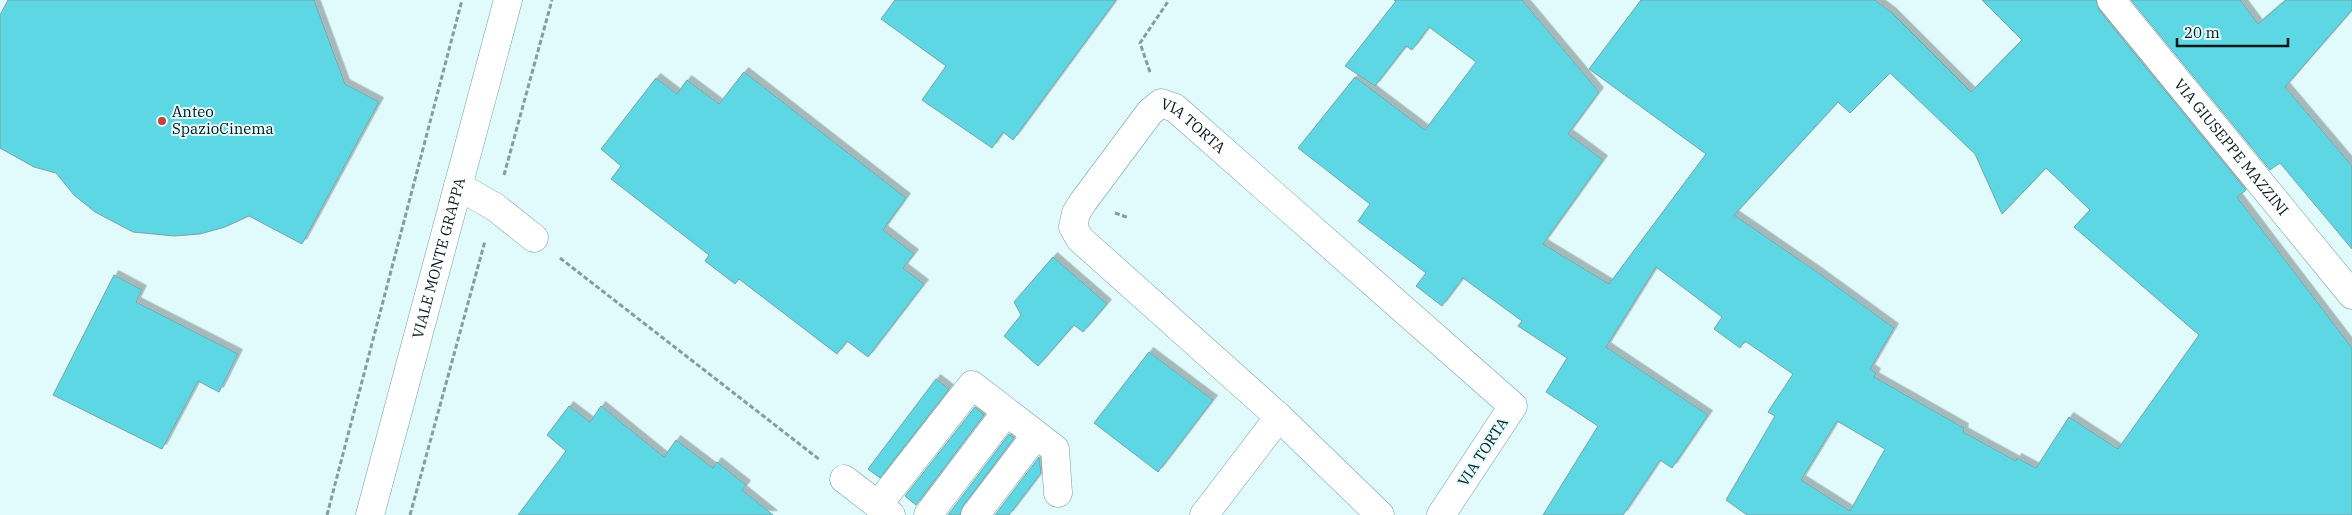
<svg xmlns="http://www.w3.org/2000/svg" width="2352" height="515" viewBox="0 0 2352 515" font-family="'IBM Plex Serif',serif">
  <style>
    .building { fill: #5bd7e3; stroke: #7aa3a7; fill-rule: evenodd; filter: url(#shadow) }
    .lines { fill: none; stroke-linecap: round; stroke-linejoin: round }
    .minor-casing { stroke: #739b9f; stroke-width: 29 }
    .major-casing { stroke: #739b9f; stroke-width: 29 }
    .path { stroke: #879c9e; stroke-width: 3; stroke-dasharray: 5 2.5; stroke-linecap: butt }
    .minor { stroke: #fff; stroke-width: 28 }
    .major { stroke: #fff; stroke-width: 28 }
    .poi-dot { fill: #cc3d3f; stroke: #e1fbfd; stroke-width: 2 }
    .labels { text-anchor: middle; stroke-width: 4; stroke-linejoin: round; paint-order: stroke }
    .poi-label { font-size: 15px; fill: #061517; stroke: #e1fbfd; text-anchor: start }
    .street-label { font-size: 15px; fill: #061517; stroke: #e1fbfd }
  </style>
  <defs>
    <filter id="shadow"><feDropShadow dx="4.5" dy="-4.5" stdDeviation="0" flood-color="#0004"/></filter>
  </defs>
  <rect width="100%" height="100%" fill="#e1fbfd"/>
  <path class="building" d="M 8,0 L 314,0 L 345,84 L 379,102 L 302,244 L 249,216 L 225,227 L 200,234 L 174,236 L 133,232 L 95,212 L 74,195 L 56,173 L 34,167 L 0,148 L 0,15 Z
    M 895,0 L 1116,0 L 1013,140 L 1003,132 L 992,148 L 922,100 L 946,66 L 881,19 Z
    M 1394,0 L 1522,0 L 1599,92 L 1568,134 L 1603,160 L 1543,244 L 1609,284 L 1706,154 L 1589,69 L 1641,0 L 1875,0 L 1892,13 L 1971,92 L 2022,40 L 1982,0 L 2096,0 L 2099,10 L 2246,190 L 2237,197 L 2352,348 L 2352,515 L 1747,515 L 1726,500 L 1775,416 L 1768,412 L 1793,374 L 1745,341 L 1740,348 L 1714,329 L 1722,317 L 1656,267 L 1606,347 L 1708,415 L 1672,468 L 1660,460 L 1623,515 L 1543,515 L 1598,426 L 1546,392 L 1567,358 L 1518,326 L 1522,321 L 1463,278 L 1442,306 L 1416,286 L 1426,273 L 1358,221 L 1370,204 L 1298,148 L 1355,77 L 1425,130 L 1476,62 L 1429,27 L 1412,50 L 1406,46 L 1375,86 L 1345,66 L 1396,1 ZM 1890,73 L 1975,154 L 2002,214 L 2046,168 L 2090,210 L 2074,227 L 2199,335 L 2118,449 L 2069,417 L 2036,468 L 2017,458 L 2016,461 L 1963,432 L 1964,428 L 1874,377 L 1876,373 L 1870,369 L 1894,328 L 1817,272 L 1734,215 L 1838,102 L 1850,113 ZM 1837,421 L 1885,449 L 1850,511 L 1801,480 Z
    M 2131,0 L 2240,0 L 2258,24 L 2286,0 L 2352,0 L 2352,10 L 2285,87 L 2352,166 L 2352,249 L 2280,163 L 2270,170 Z
    M 744,72 L 906,198 L 883,230 L 914,254 L 903,268 L 924,284 L 868,357 L 847,341 L 837,354 L 739,279 L 735,284 L 705,261 L 709,255 L 611,179 L 621,166 L 601,149 L 656,78 L 677,94 L 687,80 L 719,104 Z
    M 1053,257 L 1107,304 L 1083,332 L 1074,325 L 1038,366 L 1004,336 L 1021,315 L 1014,302 Z
    M 114,275 L 142,290 L 136,302 L 238,354 L 219,392 L 198,381 L 162,449 L 53,395 Z
    M 1149,352 L 1213,400 L 1158,472 L 1094,423 Z
    M 936,379 L 949,389 L 880,478 L 868,469 Z
    M 569,406 L 590,422 L 601,406 L 664,457 L 676,440 L 713,468 L 717,462 L 746,485 L 742,490 L 773,515 L 518,515 L 566,451 L 547,435 Z
    M 975,407 L 984,415 L 916,505 L 905,496 Z
    M 1009,434 L 1014,438 L 963,506 L 960,515 L 948,515 Z
    M 1039,457 L 1041,473 L 1009,515 L 995,515 Z"/>
  <g class="lines">
    <defs>
      <g id="minor">
        <path id="s1" d="M 2111,0 L 2352,295"/>
        <path d="M 458,186 L 495,207 L 534,238"/>
        <path d="M 844,479 L 891,515"/>
        <path d="M 878,505 L 972,385 L 1055,449 L 1058,493"/>
        <path d="M 928,515 L 1006,412"/>
        <path d="M 975,515 L 1036,435"/>
        <path d="M 1204,515 L 1279,417"/>
        <path id="s2" d="M 1380,515 L 1279,417 L 1080,239 L 1073,227 L 1076,213 L 1083,202 L 1150,112 L 1161,103 L 1175,108 L 1513,406 L 1441,515"/>
      </g>
      <g id="major">
        <path id="s3" d="M 370,515 L 508,0"/>
      </g>
    </defs>
    <use href="#minor" class="minor-casing"/>
    <use href="#major" class="major-casing"/>
    <path class="path" d="M 1150,72 L 1140,43 L 1169,0
      M 504,175 L 552,0
      M 1115,213 L 1129,218
      M 560,258 L 820,460
      M 327,515 L 462,0
      M 410,515 L 485,241"/>
    <use href="#minor" class="minor"/>
    <use href="#major" class="major"/>
  </g>
  <circle class="poi-dot" cx="162" cy="121" r="5"/>
  <g class="labels">
    <g class="poi-label">
      <text x="172" y="117">Anteo<tspan x="172" dy="17">SpazioCinema</tspan></text>
    </g>
    <g class="street-label">
      <text dy="5" stroke="none"><textPath href="#s2" startOffset="615">VIA TORTA</textPath></text>
      <text dy="5" stroke="none"><textPath href="#s1" startOffset="190">VIA GIUSEPPE MAZZINI</textPath></text>
      <text dy="5" stroke="none"><textPath href="#s3" startOffset="266">VIALE MONTE GRAPPA</textPath></text>
      <text transform="translate(1483 452) rotate(-57)" y="5">VIA TORTA</text>
    </g>
  </g>
  <path d="M2177 38v8h111v-8" fill="none" stroke="#061517" stroke-width="2.5"/>
  <text x="2184" y="38" font-size="15" fill="#061517" stroke="#e1fbfd" stroke-width="4" paint-order="stroke">20 m</text>
</svg>
